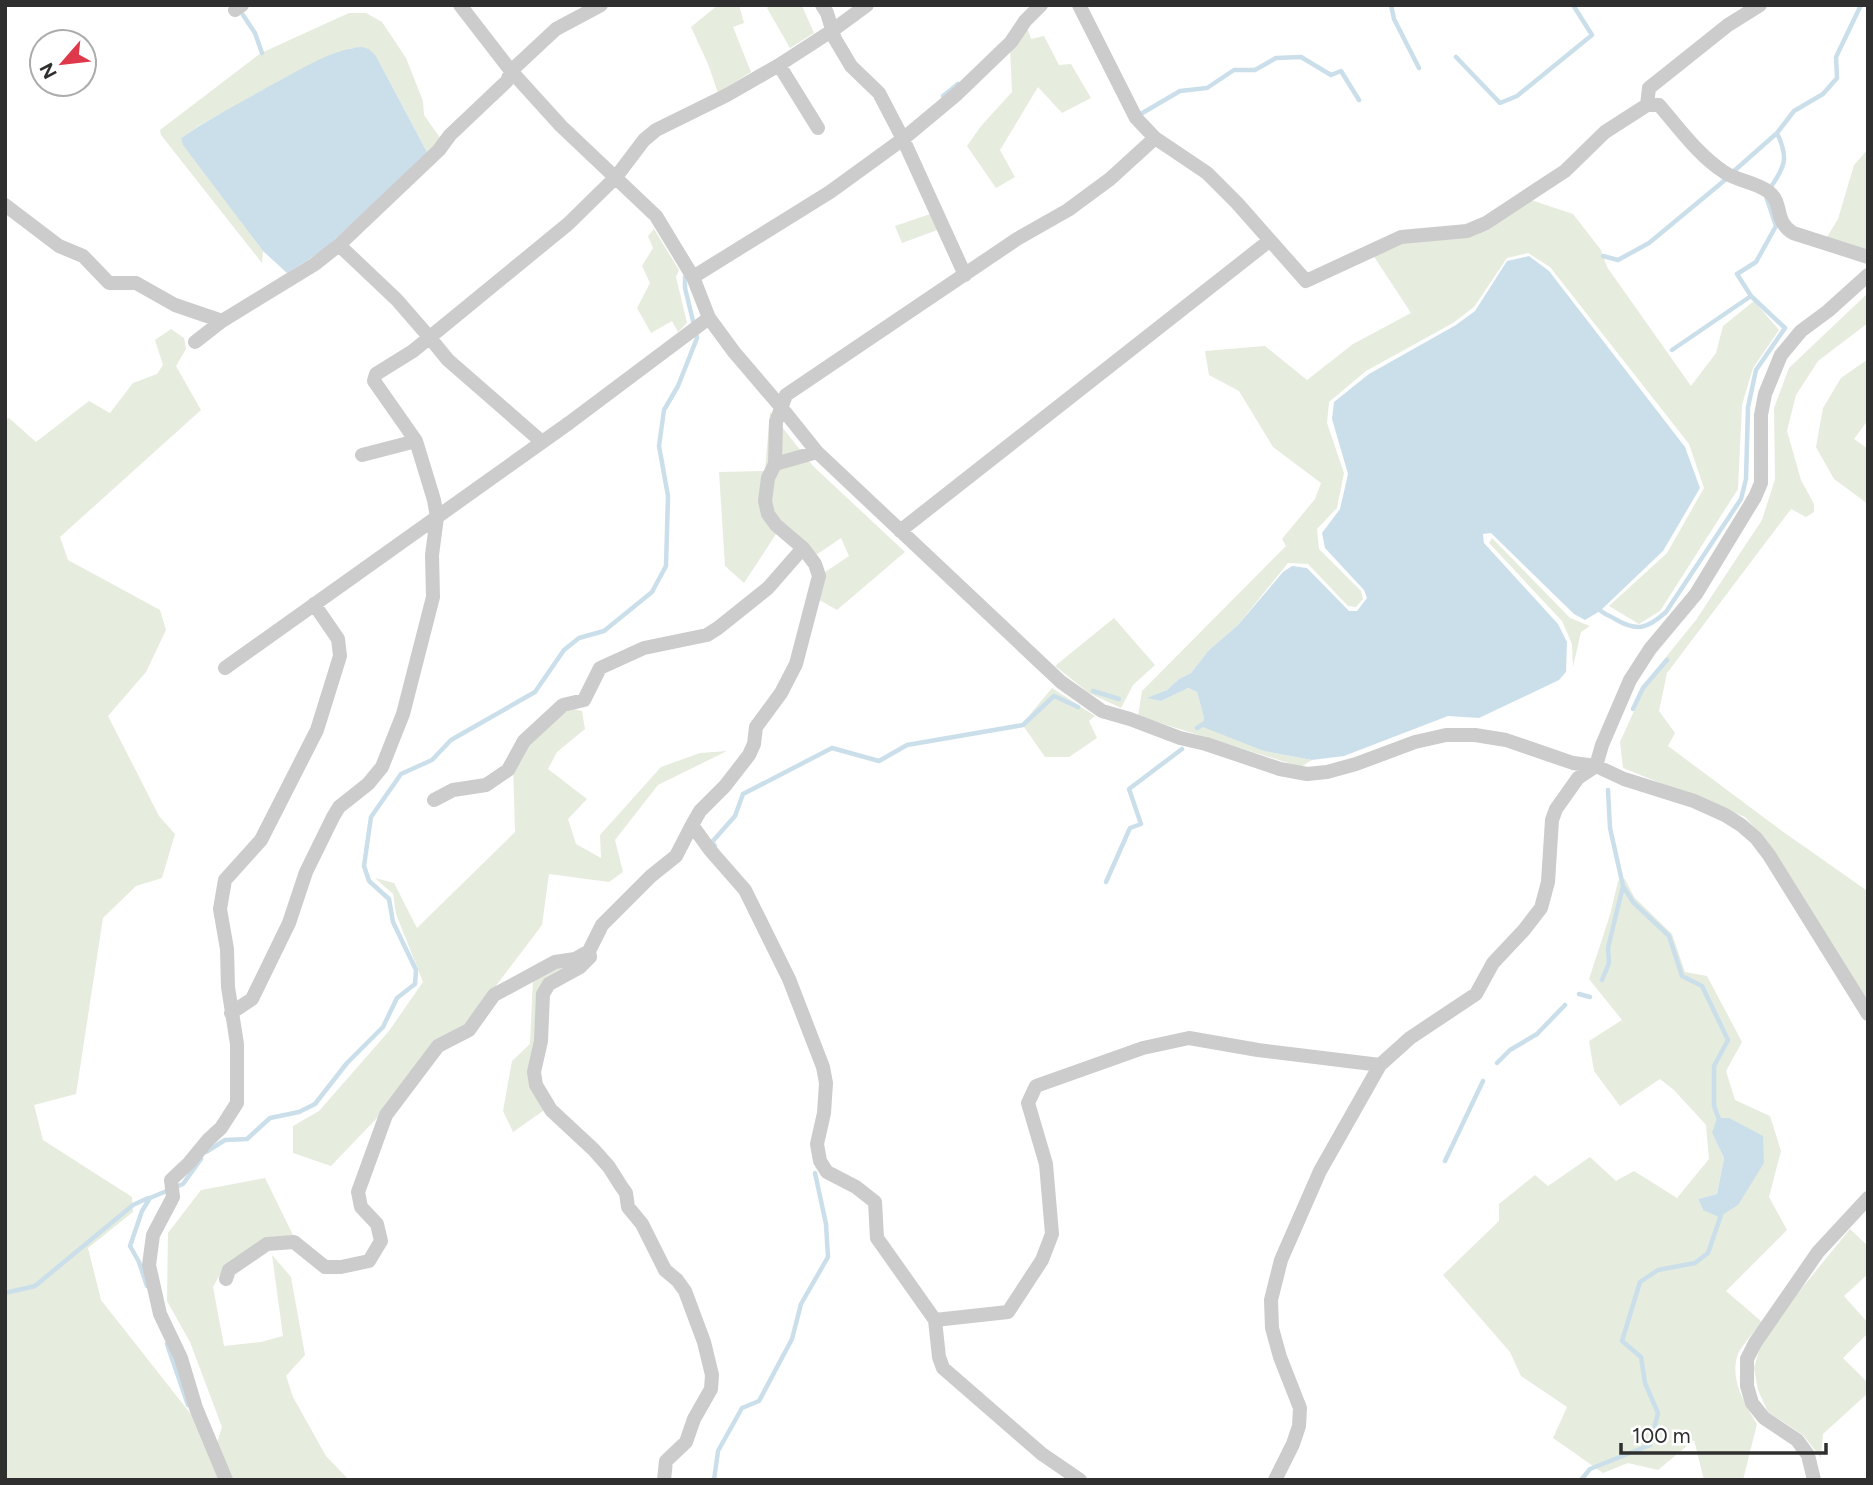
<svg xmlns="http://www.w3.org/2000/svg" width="1873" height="1485" viewBox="0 0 1873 1485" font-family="Figtree,sans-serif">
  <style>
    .green { fill: #e6ecde; fill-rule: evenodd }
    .water { fill: #cbdfeb }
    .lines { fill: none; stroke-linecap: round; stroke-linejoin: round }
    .stream { stroke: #cbdfeb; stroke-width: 4.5 }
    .street { stroke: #ccc; stroke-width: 14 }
  </style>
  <rect width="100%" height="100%" fill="#fff"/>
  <path class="green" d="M 718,5 L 739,5 L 744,23 L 733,27 L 751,72 L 718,93 L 708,64 L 691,27 Z
    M 770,5 L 800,5 L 803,8 L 814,33 L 790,48 L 767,8 Z
    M 349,13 L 366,13 L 382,22 L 406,58 L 423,101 L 424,115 L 441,139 L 428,154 L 376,56 L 352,48 L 312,64 L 200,125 L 181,138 L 184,145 L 263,251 L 262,263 L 161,135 L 160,130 L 261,53 Z
    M 1027,27 L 1031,39 L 1044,36 L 1059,65 L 1071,64 L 1091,98 L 1062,113 L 1038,87 L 1000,150 L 1015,177 L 996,188 L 967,146 L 981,126 L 1012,92 L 1010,50 Z
    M 1868,149 L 1868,250 L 1827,237 L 1838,219 L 1854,165 Z
    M 1528,199 L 1573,214 L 1601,250 L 1607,267 L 1691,386 L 1716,353 L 1723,326 L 1754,301 L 1779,330 L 1753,368 L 1742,405 L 1738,489 L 1660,611 L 1639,624 L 1609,606 L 1667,553 L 1704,488 L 1689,444 L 1550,267 L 1528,253 L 1507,258 L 1474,307 L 1453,323 L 1366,371 L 1329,402 L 1327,423 L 1344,473 L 1337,508 L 1317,529 L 1319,549 L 1361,591 L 1363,599 L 1356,607 L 1348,606 L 1308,564 L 1288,563 L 1238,625 L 1208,651 L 1191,673 L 1179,679 L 1167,690 L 1149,698 L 1161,701 L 1187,688 L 1197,692 L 1204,718 L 1264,751 L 1312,760 L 1301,767 L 1138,716 L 1142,691 L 1286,546 L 1282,539 L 1315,499 L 1321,483 L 1273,447 L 1239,391 L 1209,375 L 1205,351 L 1265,346 L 1307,380 L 1353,344 L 1411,313 L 1373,255 L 1404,240 L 1476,235 Z
    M 933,213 L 940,229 L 902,243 L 895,226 Z
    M 654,229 L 679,270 L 676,277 L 687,323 L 678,332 L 672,321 L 651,333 L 637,308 L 650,283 L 642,266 L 653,248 L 648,236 Z
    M 1868,293 L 1868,323 L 1818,361 L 1796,395 L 1787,431 L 1801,480 L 1814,504 L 1814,512 L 1806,517 L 1791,509 L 1667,673 L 1659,711 L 1675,733 L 1668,746 L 1782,831 L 1866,890 L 1868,888 L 1868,1000 L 1866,1001 L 1769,844 L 1745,817 L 1623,768 L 1620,742 L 1649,678 L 1696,620 L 1762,520 L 1775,479 L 1774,408 L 1789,368 Z
    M 171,329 L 184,338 L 186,349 L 176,366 L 201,410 L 60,537 L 68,560 L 160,610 L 166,630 L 146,672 L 108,716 L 159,816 L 175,834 L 162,878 L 136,886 L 103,918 L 76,1094 L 34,1105 L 43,1140 L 132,1197 L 133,1212 L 88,1248 L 101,1300 L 216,1446 L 222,1427 L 190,1342 L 167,1301 L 168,1233 L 201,1190 L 265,1178 L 293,1235 L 265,1241 L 223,1269 L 213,1287 L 224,1346 L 261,1342 L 283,1336 L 272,1255 L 291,1277 L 305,1355 L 286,1376 L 293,1397 L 326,1456 L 349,1480 L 5,1480 L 5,420 L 9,418 L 36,442 L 89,401 L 110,413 L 133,383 L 157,374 L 163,365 L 155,340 Z
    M 1868,359 L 1868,420 L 1854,439 L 1868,449 L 1868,504 L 1834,479 L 1816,447 L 1823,408 L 1841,378 Z
    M 770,412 L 813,466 L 905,552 L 837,610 L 816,598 L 825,572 L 849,556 L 841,538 L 816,555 L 776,534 L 744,583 L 725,566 L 719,472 L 765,471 Z
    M 1492,538 L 1570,618 L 1590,626 L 1581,632 L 1573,667 L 1572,644 L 1562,621 L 1489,543 Z
    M 1114,618 L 1155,665 L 1133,685 L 1121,708 L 1089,693 L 1055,666 Z
    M 1052,688 L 1095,716 L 1089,721 L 1097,738 L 1069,757 L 1045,757 L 1022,724 Z
    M 567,707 L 582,711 L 585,729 L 557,752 L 548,769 L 587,799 L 568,819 L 576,844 L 601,858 L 600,835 L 661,767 L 700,753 L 727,751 L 658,785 L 615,840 L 623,872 L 609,882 L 549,874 L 542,925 L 467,1024 L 331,1166 L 293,1153 L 293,1126 L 319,1111 L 389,1031 L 423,982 L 396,914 L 393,894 L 375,878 L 394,883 L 417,928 L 515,832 L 513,766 L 527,744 Z
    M 1625,879 L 1634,897 L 1672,934 L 1685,972 L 1707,976 L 1742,1042 L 1726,1071 L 1735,1100 L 1770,1116 L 1781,1151 L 1769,1197 L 1787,1230 L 1726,1291 L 1762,1322 C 1755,1331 1742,1345 1738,1354 C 1729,1379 1745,1404 1757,1424 L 1743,1480 L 1704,1480 L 1694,1440 L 1658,1470 L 1628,1463 L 1603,1473 L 1553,1438 L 1567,1407 L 1521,1376 L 1510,1352 L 1443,1275 L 1499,1221 L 1499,1204 L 1535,1175 L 1548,1186 L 1590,1157 L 1616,1181 L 1634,1171 L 1677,1198 L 1709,1159 L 1706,1125 L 1674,1090 L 1660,1079 L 1620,1106 L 1594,1071 L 1589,1041 L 1622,1020 L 1589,979 L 1610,915 L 1618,881 ZM 1712,1133 L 1764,1163 L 1703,1210 L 1698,1199 L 1717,1194 L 1724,1158 Z
    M 575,964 L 548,989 L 540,1079 L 543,1111 L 513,1132 L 503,1111 L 512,1061 L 530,1044 L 533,978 L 556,965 Z
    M 1850,1229 L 1868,1246 L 1868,1274 L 1844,1296 L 1868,1323 L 1868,1333 L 1843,1358 L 1868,1383 L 1868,1393 L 1823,1434 L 1821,1458 L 1803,1435 L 1768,1412 L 1758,1390 L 1754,1368 L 1762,1340 L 1793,1299 Z"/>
  <path class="water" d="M 361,47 L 369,49 L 376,56 L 428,154 L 322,251 L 287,273 L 263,251 L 183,145 L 181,138 C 208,119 238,104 266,88 C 295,73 329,50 361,47 Z
    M 1529,256 L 1549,271 L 1685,447 L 1700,488 L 1663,551 L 1600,611 L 1585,620 L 1574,614 L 1491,533 L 1483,534 L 1484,543 L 1558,624 L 1567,642 L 1566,672 L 1559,680 L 1479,718 L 1448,716 L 1344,756 L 1312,760 L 1264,751 L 1203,727 L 1204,718 L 1197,692 L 1188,688 L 1161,701 L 1147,698 L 1167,690 L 1179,679 L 1191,673 L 1208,651 L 1238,625 L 1283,572 L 1292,566 L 1307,568 L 1349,611 L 1357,611 L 1367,598 L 1364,590 L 1325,548 L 1322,533 L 1340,509 L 1348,474 L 1332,419 L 1334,402 L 1369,374 L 1456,325 L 1475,311 L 1507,261 Z
    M 1717,1118 L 1729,1118 L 1763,1136 L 1764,1163 L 1738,1205 L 1719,1217 L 1703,1210 L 1698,1199 L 1717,1194 L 1724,1158 L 1712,1133 Z"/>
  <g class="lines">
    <path class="stream" d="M 1391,5 L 1394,19 L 1419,68
      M 243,15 L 255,33 L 262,53
      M 1456,57 L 1500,103 L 1517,96 L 1592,35 L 1573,5
      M 943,96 L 958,84
      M 1139,115 L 1180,91 L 1207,88 L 1234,70 L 1255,70 L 1276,58 L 1301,57 L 1331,75 L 1341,71 L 1359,100
      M 1734,171 L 1777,133 L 1794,111 L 1823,94 L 1837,78 L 1836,57 L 1861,5
      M 1770,188 C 1785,167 1789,158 1777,133
      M 1603,256 L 1618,260 L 1649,243 L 1725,180
      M 687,276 L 685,277 L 685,288 L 694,325
      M 1672,350 L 1751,296
      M 1597,607 C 1601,613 1608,615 1615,619 C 1637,632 1647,629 1666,612 L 1741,499 L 1746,479 L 1748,407 L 1756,370 L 1785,328 L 1751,296 L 1737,274 L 1756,262 L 1776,226 L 1766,196
      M 1093,691 L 1119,699
      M 1633,709 L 1643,688 L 1667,660
      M 1197,728 L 1208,721
      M 1608,790 L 1610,828 L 1623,886 L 1633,902 L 1669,936 L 1682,976 L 1702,986 L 1728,1040 L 1714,1066 L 1714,1106 L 1720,1122
      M 715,846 L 712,842 L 735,816 L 743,794 L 832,748 L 879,761 L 907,745 L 1023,725 L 1054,696 L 1078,707
      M 1106,882 L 1130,828 L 1141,824 L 1129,789 L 1182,749
      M 1602,980 L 1609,963 L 1608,948 L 1623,886
      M 1579,994 L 1590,997
      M 1497,1063 L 1510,1050 L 1537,1034 L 1565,1005
      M 206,1152 L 225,1140 L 247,1139 L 270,1118 L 299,1112 L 315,1104 L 347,1063 L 383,1027 L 397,998 L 415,984 L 416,970 L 393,922 L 389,899 L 369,881 L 364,866 L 371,817 L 401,774 L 432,760 L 451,740 L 535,692 L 564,650 L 579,638 L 604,631 L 652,592 L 666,566 L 668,496 L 659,446 L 664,410 L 678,386 L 697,338 L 696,333
      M 1445,1161 L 1483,1081
      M 147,1286 L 139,1262 L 130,1246 L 142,1211 L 150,1198 L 183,1184 L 201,1159
      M 5,1293 L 35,1286 L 133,1205 L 148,1198
      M 167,1344 L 188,1405
      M 714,1480 L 718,1451 L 742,1408 L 759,1401 L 792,1339 L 801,1304 L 828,1257 L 826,1224 L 815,1173
      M 1581,1480 L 1590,1469 L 1650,1445 L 1658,1413 L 1645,1383 L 1641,1357 L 1622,1341 L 1640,1282 L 1658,1270 L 1695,1263 L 1708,1253 L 1721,1215"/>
    <path class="street" d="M 460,5 L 511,71 L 561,126 L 656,216 L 693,277 L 709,318 L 734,352 L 781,407 L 817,452 L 1061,682 L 1102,711 L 1130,719 L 1180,738 L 1206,744 L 1280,769 L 1307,774 L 1327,772 L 1356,764 L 1415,742 L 1446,735 L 1475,735 L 1506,740 L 1573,763 L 1596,766 L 1624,779 L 1694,801 L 1725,815 L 1741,825 L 1756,838 L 1769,855 L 1868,1014
      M 822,5 L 827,13 L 835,39 L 851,66 L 879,93 L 903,139 L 965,275
      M 1079,5 L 1136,118 L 1155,138 L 1207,173 L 1237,203 L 1306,281 L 1401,237 L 1467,231 L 1486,223 L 1565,171 L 1605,132 L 1647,105 L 1659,105 C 1679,128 1698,155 1724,172 C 1737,181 1756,182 1769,192 C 1784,204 1773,220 1793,233 L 1868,257
      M 235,10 L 242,5
      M 779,65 L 818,128
      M 1647,105 L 1649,88 L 1728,25 L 1760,5
      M 5,205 L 59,246 L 83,256 L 109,283 L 136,283 L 175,305 L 222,321
      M 339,245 L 397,300 L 430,338 L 448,360 L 542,442
      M 693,277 L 830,192 L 903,139 L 957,94 L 1011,42 L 1025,21 L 1041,5
      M 195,342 L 222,321 L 315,264 L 339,245 L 439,150 L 450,135 L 507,81 L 511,71 L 556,29 L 601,5
      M 362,455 L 416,441
      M 775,464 L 817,452
      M 900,531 L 1269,241
      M 225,668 L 569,423 L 709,318
      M 434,800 L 453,790 L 486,785 L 508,770 L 524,741 L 563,705 L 584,700 L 600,668 L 644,648 L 707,635 L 718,628 L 768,588 L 803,548
      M 692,825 L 710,850 L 745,890 L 789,979 L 823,1067 L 826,1083 L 824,1113 L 817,1144 L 820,1161 L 827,1172 L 856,1187 L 875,1202 L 877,1238 L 935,1320 L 939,1357 L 943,1368 L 1042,1454 L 1080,1480
      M 231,1013 L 252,999 L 289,923 L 306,872 L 333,817 L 339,807 L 368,784 L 382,767 L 403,714 L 433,597 L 432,555 L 437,517 L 434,500 L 416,441 L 374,381 L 376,374 L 413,351 L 568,224 L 616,177 L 644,140 L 656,130 L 727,95 L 779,65 L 833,30 L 867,5
      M 226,1279 L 229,1270 L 267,1244 L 294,1242 L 325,1267 L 341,1267 L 369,1261 L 381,1241 L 377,1224 L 361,1207 L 358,1192 L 386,1115 L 438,1046 L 469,1030 L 494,995 L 555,962 L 575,959 L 589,951
      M 935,1320 L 1008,1312 L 1042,1260 L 1052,1234 L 1046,1164 L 1028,1103 L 1036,1086 L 1143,1048 L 1189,1038 L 1258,1050 L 1380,1065
      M 226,1480 L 196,1408 L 181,1358 L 160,1314 L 149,1265 L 153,1235 L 173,1197 L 171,1180 L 189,1163 L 208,1140 L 221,1128 L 237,1103 L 237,1044 L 228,987 L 227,949 L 220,909 L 225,880 L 261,840 L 317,730 L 340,656 L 338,639 L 314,604
      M 664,1480 L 666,1461 L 686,1442 L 694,1419 L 711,1389 L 712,1375 L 704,1342 L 685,1291 L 677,1280 L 665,1270 L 642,1224 L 628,1207 L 626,1193 L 621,1186 L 609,1167 L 594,1150 L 551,1110 L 536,1085 L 534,1072 L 541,1041 L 543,994 L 549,984 L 580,967 L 590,957 L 589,951 L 602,925 L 651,876 L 676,856 L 692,825 L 700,811 L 725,786 L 749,755 L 754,744 L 756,727 L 781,693 L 796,664 L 819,576 L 815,564 L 803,548 L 776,525 L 768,514 L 765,501 L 768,478 L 775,464 L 776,422 L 786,395 L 1017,239 L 1068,210 L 1110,179 L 1155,138
      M 1275,1480 L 1293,1444 L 1299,1426 L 1300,1408 L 1280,1357 L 1272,1328 L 1271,1300 L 1281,1260 L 1320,1171 L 1380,1065 L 1410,1038 L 1476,994 L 1493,963 L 1524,930 L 1541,908 L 1548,882 L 1552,820 L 1556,809 L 1578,778 L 1596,766 L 1602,745 L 1630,680 L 1650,649 L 1696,594 L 1755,497 L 1761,483 L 1761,415 L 1765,394 L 1781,355 L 1801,331 L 1828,311 L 1868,275
      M 1814,1480 L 1808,1455 L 1797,1440 L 1764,1418 L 1752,1403 L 1747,1386 L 1747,1359 L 1755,1343 L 1818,1252 L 1868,1198"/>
  </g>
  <rect width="1873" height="1485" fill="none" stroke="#2f2f2f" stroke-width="14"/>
  <g transform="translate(63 63) rotate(242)"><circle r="33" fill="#ffffff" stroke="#acacac" stroke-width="2"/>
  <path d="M0-5L12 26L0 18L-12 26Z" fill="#de394a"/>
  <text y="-10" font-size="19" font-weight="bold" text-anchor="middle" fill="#2f2f2f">N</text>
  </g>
  <path d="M1621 1443v10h205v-10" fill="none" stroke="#2f2f2f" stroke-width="3.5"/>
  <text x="1632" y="1443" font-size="21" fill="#2f2f2f" stroke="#ffffff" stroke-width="5" paint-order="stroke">100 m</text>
</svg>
